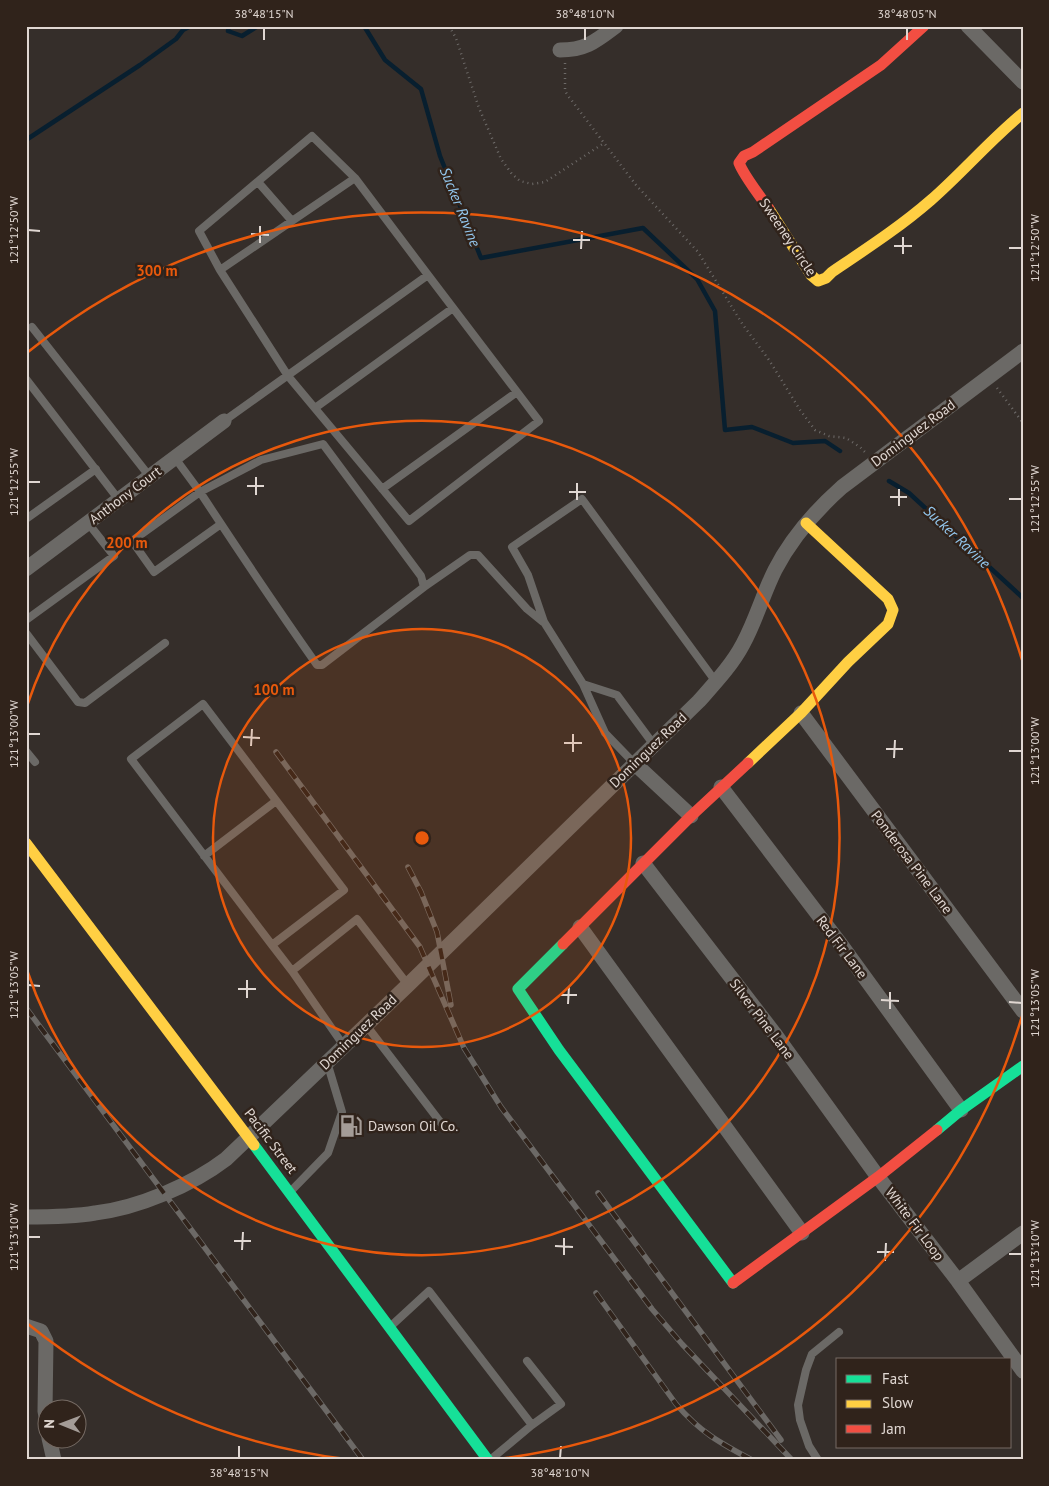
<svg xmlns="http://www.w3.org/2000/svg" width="1049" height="1486" viewBox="0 0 1049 1486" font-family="'PT Sans',sans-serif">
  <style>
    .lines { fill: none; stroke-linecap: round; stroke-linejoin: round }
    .stream { stroke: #081f2f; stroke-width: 4.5 }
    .path { stroke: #6e6b69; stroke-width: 2.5; stroke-dasharray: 1 4; stroke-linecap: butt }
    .lane { stroke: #6b6966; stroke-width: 8 }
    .street { stroke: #6b6966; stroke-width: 15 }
    .fast { stroke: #16e098; stroke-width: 11 }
    .slow { stroke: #ffcf43; stroke-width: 11 }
    .jam { stroke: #f24e42; stroke-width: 11 }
    .rail-casing { stroke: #6c6966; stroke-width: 5.5 }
    .rail { stroke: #30231b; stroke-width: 4; stroke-dasharray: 11; stroke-linecap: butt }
    .ticks { fill: none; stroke: #e0d7d2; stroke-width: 2 }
    .ring { fill: none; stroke: #e8590c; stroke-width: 2.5 }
    .labels { text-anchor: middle; stroke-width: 5; stroke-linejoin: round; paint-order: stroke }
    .street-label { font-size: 14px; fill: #e0d7d2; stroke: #30231b }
    .poi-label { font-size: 14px; fill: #e0d7d2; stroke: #30231b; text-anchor: start }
    .water-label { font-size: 15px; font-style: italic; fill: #93c7ee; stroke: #30231b }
    .centre { fill: #e8590c; stroke: #30231b; stroke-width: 2.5 }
    .ring-label { font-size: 15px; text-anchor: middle; font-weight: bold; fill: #e8590c; stroke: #30231b; stroke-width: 5; stroke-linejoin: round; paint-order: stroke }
    .neatline { fill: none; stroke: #e0d7d2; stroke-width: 2 }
    .ticks-label { font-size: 12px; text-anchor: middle; fill: #e0d7d2 }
  </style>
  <rect width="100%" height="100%" fill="#352e2a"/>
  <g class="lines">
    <path class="stream" d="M 229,26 L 228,31 L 242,36 L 258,26
      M 364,26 L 385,60 L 421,89 L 440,156 L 481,258 L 643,228 L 697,279 L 715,311 L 725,430 L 752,427 L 793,443 L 825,441 L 840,451
      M 26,140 L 140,65 L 176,39 L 183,30 L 191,26
      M 889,481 L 909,493 L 1023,598"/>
    <path class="path" d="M 449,26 L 456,38 L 479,108 L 501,159 L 512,174 L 520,181 L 532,184 L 545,182 L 604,143
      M 565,63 L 565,91 L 569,97 L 636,185 L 698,252 L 743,325 L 769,360 L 800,410 L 815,430 L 829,436 L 846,438 L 860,447 L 865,452
      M 997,388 L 1023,423"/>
    <path class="lane" d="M 258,182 L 292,221
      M 220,270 L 199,231 L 312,136 L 355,178
      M 32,327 L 150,477
      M 26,379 L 119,500
      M 315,408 L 453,308
      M 224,421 L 428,275 L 539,421 L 409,521 L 288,376 L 220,270 L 355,178 L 428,275
      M 175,458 L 200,492 L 261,460 L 323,444 L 421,576 L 424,587 L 322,665 L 317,665 C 277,608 238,550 200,492 L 132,541 L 154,572 L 221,524
      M 382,489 L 517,392
      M 26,519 L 96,469
      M 424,587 L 470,555 L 478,555 L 527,609 L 543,622
      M 26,620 L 114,556 L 88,523
      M 26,633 L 78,702 L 85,703 L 165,643
      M 583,684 L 605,733 L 634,763
      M 654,745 L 617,695 L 583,684 L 544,622 L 528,575 L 512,547 L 582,499 L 716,682
      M 26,751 L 35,762
      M 204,856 L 276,801
      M 272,945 L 344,890 L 203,704 L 131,759 L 272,945 L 292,971
      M 366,1025 L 441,1123
      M 344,1046 L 292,971 L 357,919 L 408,985
      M 291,1191 L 328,1153 L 342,1112 L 327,1062
      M 391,1326 L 429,1291 L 532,1425 L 490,1460
      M 527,1361 L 561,1404 L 532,1425
      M 818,1460 L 809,1446 L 800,1420 L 798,1405 L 806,1370 L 812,1354 L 839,1332"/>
    <path class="street" d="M 968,26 L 1023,82
      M 560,50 C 586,50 596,41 616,26
      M 26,569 L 224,421
      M 801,713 L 1023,1011
      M 634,763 L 691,816
      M 721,787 L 839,942 L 961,1110
      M 643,863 L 774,1033 L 878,1177 L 958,1281 L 1023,1371
      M 580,927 L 802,1233
      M 26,1217 C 49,1217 73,1217 95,1213 C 138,1208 192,1185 226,1159 L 408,985 L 699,701 C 715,683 732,665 743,644 C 756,620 763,594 775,570 C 792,537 815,511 842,487 L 1023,351
      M 958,1281 L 1023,1233
      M 26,1326 L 41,1331 L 46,1341 L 45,1411 L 48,1428
      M 49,1438 L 54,1460"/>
    <path class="fast" d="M 563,944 L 518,989 L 559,1050 L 733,1283
      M 937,1130 L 961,1110 L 1023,1066
      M 254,1145 L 488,1460"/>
    <path class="slow" d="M 769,209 L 811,275 L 818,281 L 826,278 L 832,272 C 866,249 900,227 931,200 C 963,172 990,140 1023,113
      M 748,763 L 801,713 L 848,662 L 888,624 L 893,610 L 888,599 L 806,523
      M 26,843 L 254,1145"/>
    <path class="jam" d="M 769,209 C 760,196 744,176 739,163 L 744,156 L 753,152 L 881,65 L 924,26
      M 563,944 L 691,816 L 748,763
      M 733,1283 L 878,1177 L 937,1130"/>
    <defs>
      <path id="rail" d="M 276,752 L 420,947 L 464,1048 L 501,1107 L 652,1309 L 682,1344 L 792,1460
        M 408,867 L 421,892 L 437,932 L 451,1005
        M 26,1008 L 363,1460
        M 598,1193 L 781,1440
        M 596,1293 L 676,1404 C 700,1432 720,1443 752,1460"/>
    </defs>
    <use href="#rail" class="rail-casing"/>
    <use href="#rail" class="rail"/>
  </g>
  <path class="ticks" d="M 264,40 L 264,28M 585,40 L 585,28M 907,40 L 907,28M 28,230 L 40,231M 251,234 L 269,235M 573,240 L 590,240M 260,243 L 260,226M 894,246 L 912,246M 1009,248 L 1022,248M 581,249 L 582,231M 903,254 L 903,237M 28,482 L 40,482M 247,486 L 264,486M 569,492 L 586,492M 256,495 L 256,477M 890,497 L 907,497M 1009,499 L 1022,499M 577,500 L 577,483M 899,506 L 899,489M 28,734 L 40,734M 243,737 L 260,738M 564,743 L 582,743M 251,746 L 252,729M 886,749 L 903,749M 1009,751 L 1022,751M 573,752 L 573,734M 894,758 L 895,740M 28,985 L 40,986M 238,989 L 256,989M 560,995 L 577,995M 247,998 L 247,980M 881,1000 L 899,1001M 1009,1002 L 1022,1003M 568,1004 L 569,986M 890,1009 L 890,992M 28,1237 L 40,1237M 234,1241 L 251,1241M 555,1246 L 573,1247M 242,1250 L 243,1232M 877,1252 L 894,1252M 1009,1254 L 1022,1254M 564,1255 L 564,1238M 885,1261 L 886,1243M 239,1458 L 239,1446M 560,1458 L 561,1446"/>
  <circle cx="422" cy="838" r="209" fill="#e8590c" fill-opacity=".12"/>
  <g class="ring">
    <circle cx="422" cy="838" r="209"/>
    <path d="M27 706A417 417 0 1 1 27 970"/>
    <path d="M1022 1016A626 626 0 0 1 498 1459M346 1459A626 626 0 0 1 28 1324M28 352A626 626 0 0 1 1022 660"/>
  </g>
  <defs>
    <symbol id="fuel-bare" viewBox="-9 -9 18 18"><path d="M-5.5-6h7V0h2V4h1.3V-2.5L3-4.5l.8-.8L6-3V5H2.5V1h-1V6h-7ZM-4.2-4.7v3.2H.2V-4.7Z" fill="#a49c97" stroke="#30231b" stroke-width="2.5" paint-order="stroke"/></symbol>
  </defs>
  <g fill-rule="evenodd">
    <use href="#fuel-bare" x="335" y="1110" width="32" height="32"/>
  </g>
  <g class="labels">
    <g class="street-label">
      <text transform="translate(788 237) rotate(56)" y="5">Sweeney Circle</text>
      <text transform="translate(913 433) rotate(-37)" y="5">Dominguez Road</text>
      <text transform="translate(125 495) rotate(-37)" y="5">Anthony Court</text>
      <text transform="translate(648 750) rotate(-44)" y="5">Dominguez Road</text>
      <text transform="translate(912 862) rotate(53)" y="5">Ponderosa Pine Lane</text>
      <text transform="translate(842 947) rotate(53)" y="5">Red Fir Lane</text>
      <text transform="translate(762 1019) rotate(53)" y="5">Silver Pine Lane</text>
      <text transform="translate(358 1032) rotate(-44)" y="5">Dominguez Road</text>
      <text transform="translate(271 1141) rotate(53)" y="5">Pacific Street</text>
      <text transform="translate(915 1224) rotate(53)" y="5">White Fir Loop</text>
    </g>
    <g class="poi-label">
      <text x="368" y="1131">Dawson Oil Co.</text>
    </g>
    <g class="water-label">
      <text transform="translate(460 207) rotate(68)" y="5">Sucker Ravine</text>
      <text transform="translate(957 537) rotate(43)" y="5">Sucker Ravine</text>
    </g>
  </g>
  <circle cx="422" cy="838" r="8" class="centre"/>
  <g class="ring-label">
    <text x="157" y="276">300 m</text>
    <text x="127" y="548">200 m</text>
    <text x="274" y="695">100 m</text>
  </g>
  <rect width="1049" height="1486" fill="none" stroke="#30231b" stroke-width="55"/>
  <rect x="836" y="1358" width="175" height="90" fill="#30231b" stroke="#766b64"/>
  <rect x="846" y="1375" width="25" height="8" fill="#16e098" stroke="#766b64"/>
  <text x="882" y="1384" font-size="15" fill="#e0d7d2">Fast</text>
  <rect x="846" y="1400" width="25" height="8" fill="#ffcf43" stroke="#766b64"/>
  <text x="882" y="1408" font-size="15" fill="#e0d7d2">Slow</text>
  <rect x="846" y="1425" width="25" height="8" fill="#f24e42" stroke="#766b64"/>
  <text x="882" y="1434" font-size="15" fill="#e0d7d2">Jam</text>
  <g transform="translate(62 1424) rotate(271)"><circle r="24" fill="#30231b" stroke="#766b64"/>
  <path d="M0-4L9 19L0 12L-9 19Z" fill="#a49c97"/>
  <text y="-8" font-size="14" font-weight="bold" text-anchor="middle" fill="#e0d7d2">N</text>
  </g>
  <rect x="28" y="28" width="994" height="1430" class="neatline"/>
  <g class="ticks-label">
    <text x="264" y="18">38°48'15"N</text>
    <text x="585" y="18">38°48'10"N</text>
    <text x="907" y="18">38°48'05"N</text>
    <text transform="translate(14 230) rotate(-90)" y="4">121°12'50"W</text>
    <text transform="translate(1035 248) rotate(-90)" y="4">121°12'50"W</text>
    <text transform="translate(14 482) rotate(-90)" y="4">121°12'55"W</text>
    <text transform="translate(1035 499) rotate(-90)" y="4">121°12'55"W</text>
    <text transform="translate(14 734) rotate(-90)" y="4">121°13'00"W</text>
    <text transform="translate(1035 751) rotate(-90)" y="4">121°13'00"W</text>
    <text transform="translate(14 985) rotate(-90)" y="4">121°13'05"W</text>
    <text transform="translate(1035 1003) rotate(-90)" y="4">121°13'05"W</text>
    <text transform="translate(14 1237) rotate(-90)" y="4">121°13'10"W</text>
    <text transform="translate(1035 1254) rotate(-90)" y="4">121°13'10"W</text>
    <text x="239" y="1477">38°48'15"N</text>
    <text x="560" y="1477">38°48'10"N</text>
  </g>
</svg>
